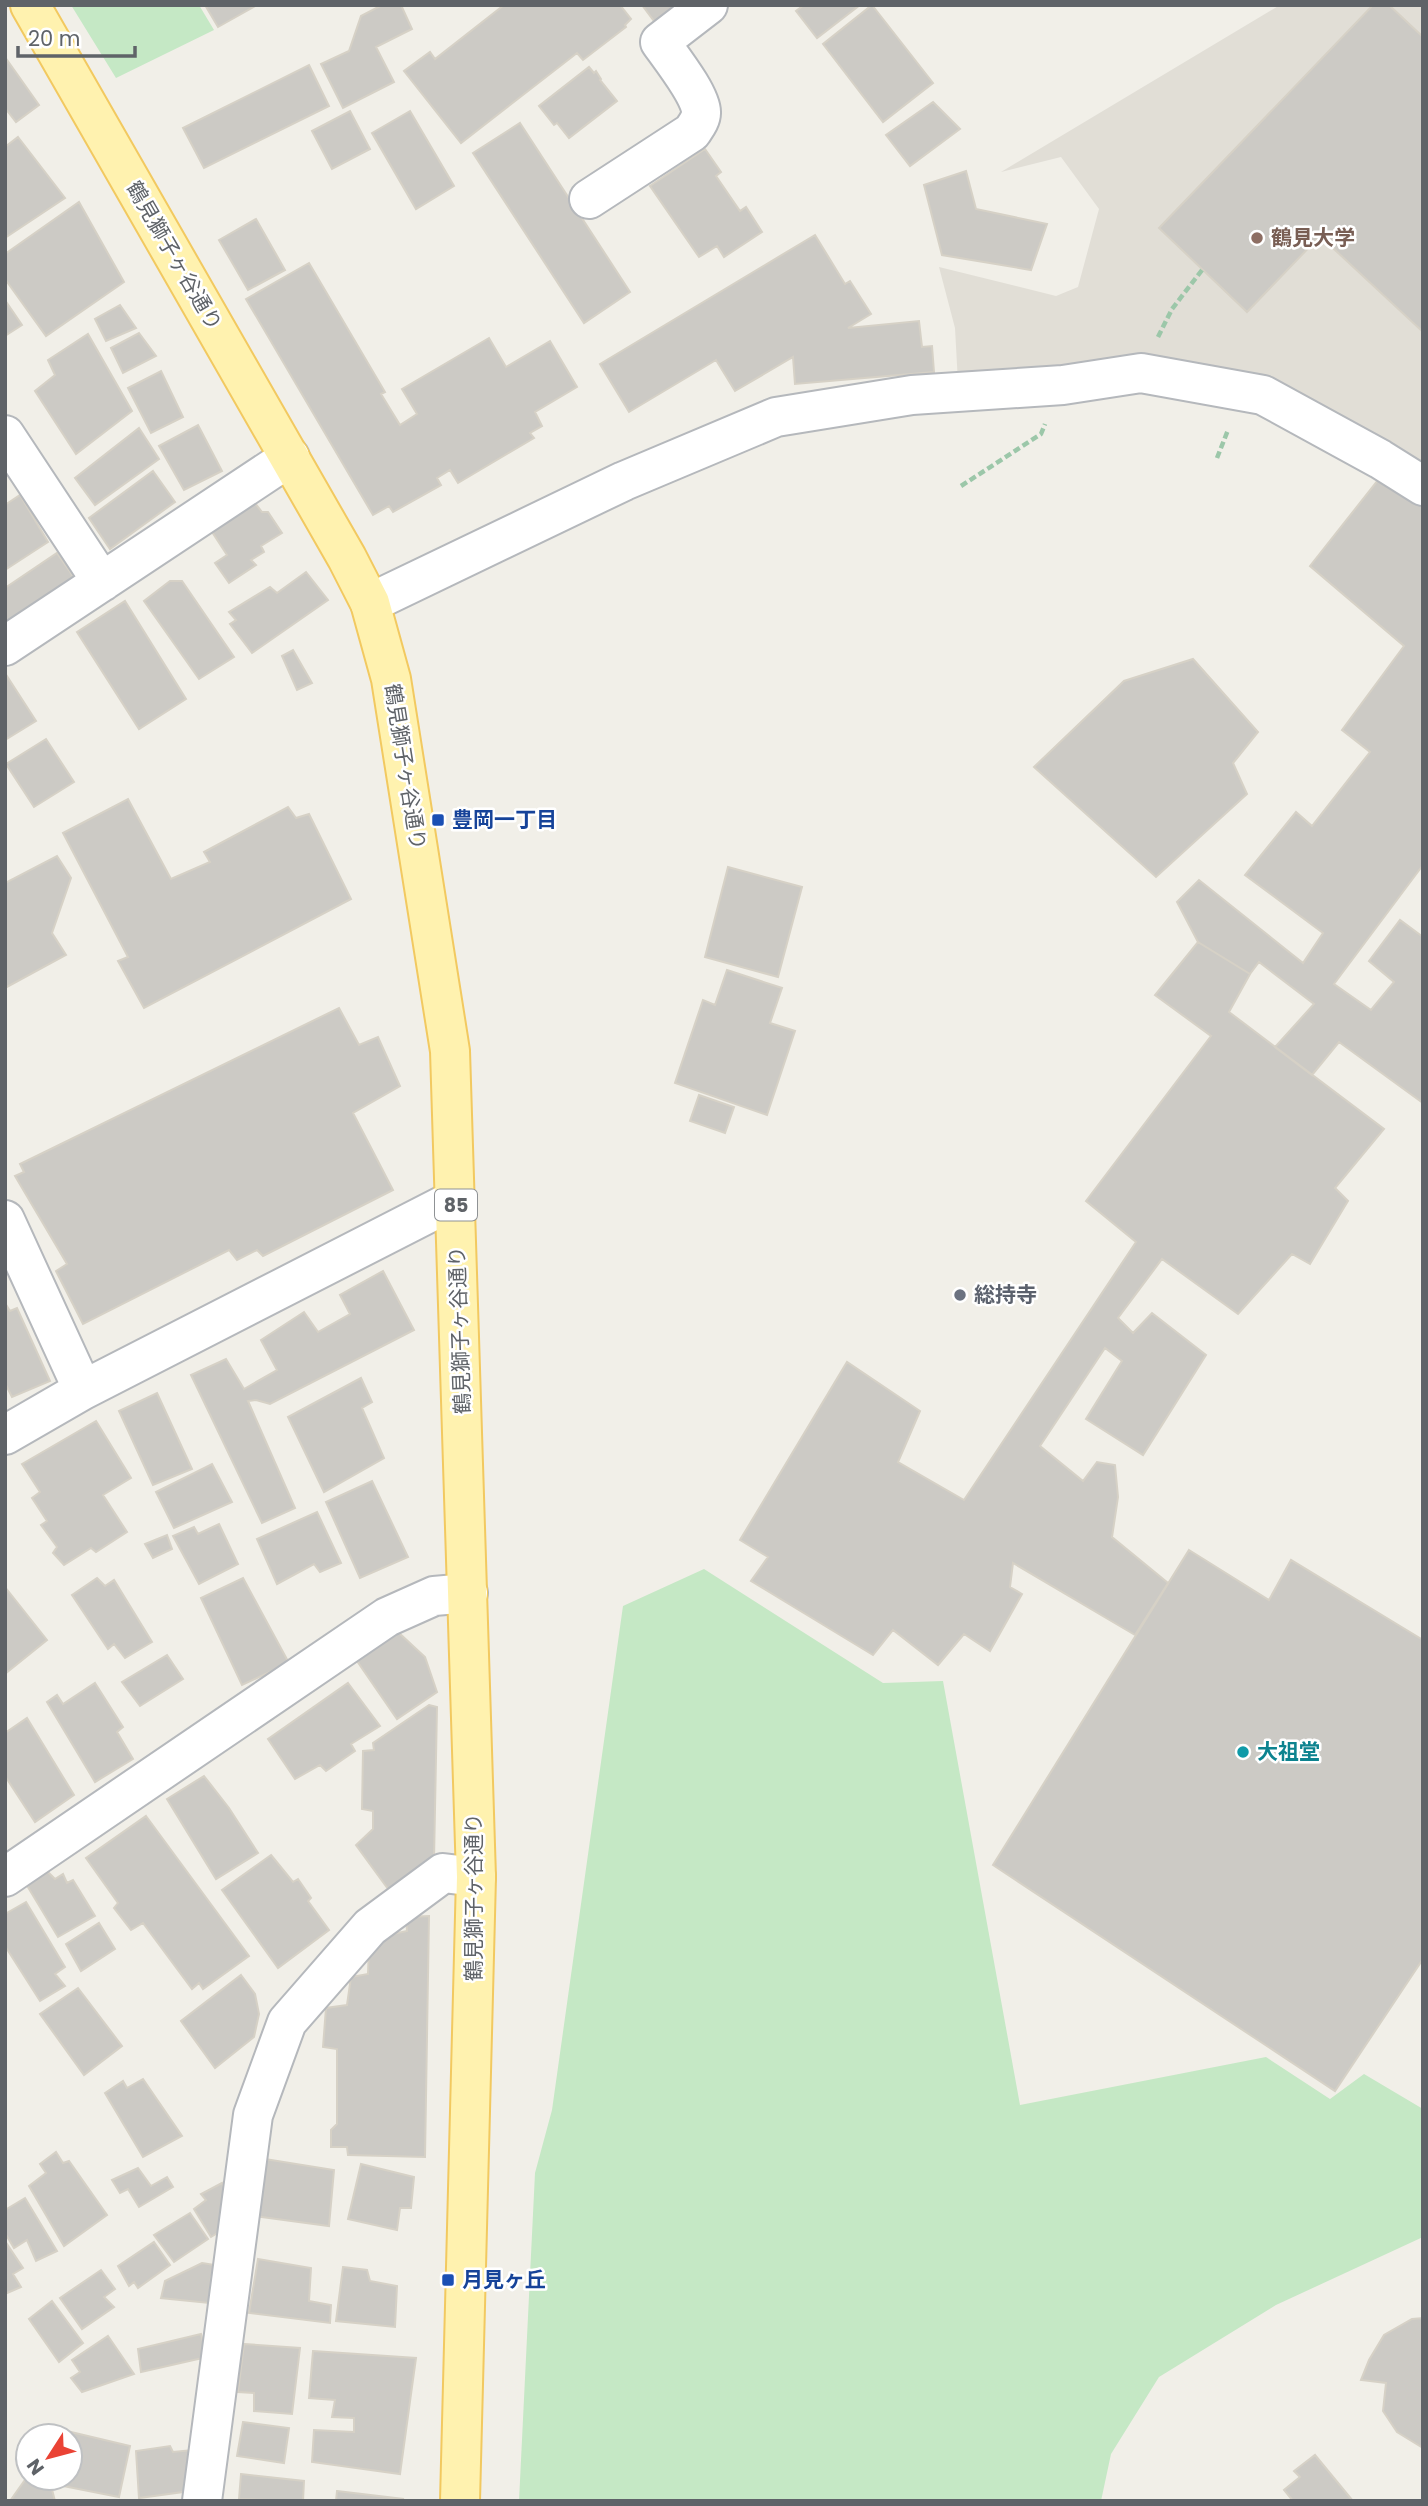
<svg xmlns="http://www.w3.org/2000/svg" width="1428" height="2506" viewBox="0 0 1428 2506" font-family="Poppins,'Noto Sans JP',sans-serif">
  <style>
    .education { fill: #e1ded6 }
    .green { fill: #c5e8c5 }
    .building { fill: #cccac5; stroke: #d6d1c6; stroke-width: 2 }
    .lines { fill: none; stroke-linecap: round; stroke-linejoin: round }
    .minor-casing { stroke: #b5b8bc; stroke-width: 42 }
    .major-casing { stroke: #f2c960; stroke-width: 42 }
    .path { stroke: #9cc7a9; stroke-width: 4.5; stroke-dasharray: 7 3.5; stroke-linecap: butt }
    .minor { stroke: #fff; stroke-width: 38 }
    .major { stroke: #fff2af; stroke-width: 38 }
    .education-dot { fill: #8d6e63; stroke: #fff; stroke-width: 2.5 }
    .transit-dot { fill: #1a4fb4; stroke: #fff; stroke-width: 2.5 }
    .worship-dot { fill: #6b7280; stroke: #fff; stroke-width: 2.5 }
    .culture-dot { fill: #0f9aa8; stroke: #fff; stroke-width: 2.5 }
    .labels { text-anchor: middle; stroke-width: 5; stroke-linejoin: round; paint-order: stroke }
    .shield { fill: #fff; stroke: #8f9295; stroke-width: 2 }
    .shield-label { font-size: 19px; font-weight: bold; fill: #5f6368 }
    .education-label { font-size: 21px; font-weight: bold; fill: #785e54; stroke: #fff; text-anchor: start }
    .street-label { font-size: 21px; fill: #5f6368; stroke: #fff }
    .transit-label { font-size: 21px; font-weight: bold; fill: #164399; stroke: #fff; text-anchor: start }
    .worship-label { font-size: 21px; font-weight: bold; fill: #5b616d; stroke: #fff; text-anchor: start }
    .culture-label { font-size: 21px; font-weight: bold; fill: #0d838f; stroke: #fff; text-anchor: start }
  </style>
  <rect width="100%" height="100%" fill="#f1efe8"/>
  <path class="education" d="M 1280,5 L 1423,5 L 1423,474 L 1233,375 L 958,383 L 955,328 L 939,267 L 1056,296 L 1078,287 L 1099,209 L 1061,157 L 1001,172 Z"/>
  <path class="green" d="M 71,5 L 199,5 L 214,30 L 116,78 Z
    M 704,1569 L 883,1683 L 943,1681 L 1020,2105 L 1266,2057 L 1330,2099 L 1364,2074 L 1423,2109 L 1423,2237 L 1276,2305 L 1159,2377 L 1111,2454 L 1101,2501 L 519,2501 L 535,2173 L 552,2110 L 623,1606 Z"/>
  <path class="building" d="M 205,5 L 257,5 L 218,27 Z
    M 382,5 L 401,5 L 412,29 L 376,47 L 394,82 L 343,108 L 321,64 L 349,51 L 361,16 Z
    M 504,5 L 620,5 L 631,19 L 625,25 L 626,27 L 583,60 L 577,53 L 461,143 L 404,71 L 430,52 L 435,59 Z
    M 642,5 L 673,5 L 671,7 L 675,11 L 657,25 Z
    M 804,5 L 860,5 L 817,38 L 796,11 Z
    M 872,5 L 933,83 L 883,122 L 823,44 Z
    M 1373,5 L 1389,5 L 1423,37 L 1423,332 L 1320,236 L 1247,312 L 1159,228 Z
    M 5,57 L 39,105 L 16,122 L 5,108 Z
    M 309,65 L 329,106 L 204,168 L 183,128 Z
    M 589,67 L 594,73 L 596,71 L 601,79 L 600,80 L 617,101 L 569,138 L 557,123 L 554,125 L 539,106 Z
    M 933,102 L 960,129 L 910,166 L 886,135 Z
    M 350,111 L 370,149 L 332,169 L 312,131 Z
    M 410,111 L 454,186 L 416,209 L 372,133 Z
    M 520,123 L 630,292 L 584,323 L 473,153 Z
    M 18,137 L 65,198 L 5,238 L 5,147 Z
    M 705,149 L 721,172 L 716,176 L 740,211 L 746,207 L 762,232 L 724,257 L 717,246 L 699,257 L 650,186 Z
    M 966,171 L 976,209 L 1047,224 L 1031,270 L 942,255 L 924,185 Z
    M 79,202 L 124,282 L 46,336 L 5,279 L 5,254 Z
    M 256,219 L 285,270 L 248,290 L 219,240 Z
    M 815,235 L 845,284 L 850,281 L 871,314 L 848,328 L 919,321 L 922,347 L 932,346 L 934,372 L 795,384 L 793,357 L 735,391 L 716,360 L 629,412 L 600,364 Z
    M 309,263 L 385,392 L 381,394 L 400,425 L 417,414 L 402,389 L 489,338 L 506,367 L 550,341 L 577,387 L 535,412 L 542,426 L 530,433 L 534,438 L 458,483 L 450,470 L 437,478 L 441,485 L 393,512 L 389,506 L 373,515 L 246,299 Z
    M 5,300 L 22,325 L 5,336 Z
    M 120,305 L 136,328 L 106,341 L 95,319 Z
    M 139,333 L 156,356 L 123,373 L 111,348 Z
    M 88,334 L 132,411 L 76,454 L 35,391 L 55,375 L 48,360 Z
    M 161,371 L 183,417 L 151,433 L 128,388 Z
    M 198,425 L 222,471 L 184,490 L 159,446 Z
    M 139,428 L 159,459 L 95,505 L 75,478 Z
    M 1386,470 L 1423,498 L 1423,865 L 1334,984 L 1371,1010 L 1394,982 L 1369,961 L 1400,920 L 1423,937 L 1423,1103 L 1339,1042 L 1312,1075 L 1275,1047 L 1314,1004 L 1259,962 L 1250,974 L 1198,942 L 1177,902 L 1199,880 L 1303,963 L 1323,933 L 1245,875 L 1296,812 L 1312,826 L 1370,752 L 1342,730 L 1404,646 L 1310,566 Z
    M 153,471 L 175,502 L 110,549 L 89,518 Z
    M 20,495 L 48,542 L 5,570 L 5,505 Z
    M 251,498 L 262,512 L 268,512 L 282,533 L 261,546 L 264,552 L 251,560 L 256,565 L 229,583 L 215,563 L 227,555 L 212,532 Z
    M 57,553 L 77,582 L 5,628 L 5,588 Z
    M 306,572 L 328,600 L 252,653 L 230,624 L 236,620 L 229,612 L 270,587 L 277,593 Z
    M 170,581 L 182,581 L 234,657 L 199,679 L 144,601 Z
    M 125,601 L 186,699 L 139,729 L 77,632 Z
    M 293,650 L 312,683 L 297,690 L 282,656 Z
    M 1193,659 L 1258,732 L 1233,763 L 1247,794 L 1156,877 L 1034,767 L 1124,681 Z
    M 5,673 L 36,721 L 5,740 Z
    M 46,739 L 74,782 L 34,807 L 6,764 Z
    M 128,799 L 171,879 L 210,862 L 204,852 L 288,807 L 296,818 L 309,814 L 351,899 L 144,1008 L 118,961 L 128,957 L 63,833 Z
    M 57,856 L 71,878 L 52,933 L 66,955 L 5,988 L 5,883 Z
    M 728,867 L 802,887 L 778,977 L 705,957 Z
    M 1198,942 L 1250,974 L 1229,1012 L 1384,1129 L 1335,1188 L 1348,1201 L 1310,1264 L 1292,1254 L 1238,1314 L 1162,1259 L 1118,1318 L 1133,1333 L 1152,1313 L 1206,1355 L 1143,1455 L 1086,1419 L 1122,1361 L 1105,1348 L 1040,1446 L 1083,1481 L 1097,1462 L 1115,1465 L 1118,1497 L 1112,1537 L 1168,1583 L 1135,1635 L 1013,1563 L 1010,1587 L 1022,1594 L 990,1651 L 964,1634 L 938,1665 L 893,1630 L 873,1655 L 751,1581 L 768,1557 L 740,1540 L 847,1362 L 920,1411 L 898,1462 L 964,1500 L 1136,1242 L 1086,1201 L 1211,1036 L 1155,995 Z
    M 727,970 L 782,988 L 770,1023 L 795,1031 L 767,1115 L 675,1083 L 703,1000 L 715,1005 Z
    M 339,1008 L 359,1045 L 378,1037 L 400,1086 L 353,1113 L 393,1190 L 263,1256 L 257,1250 L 237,1260 L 229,1250 L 83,1324 L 56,1271 L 67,1264 L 15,1176 L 24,1172 L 20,1164 Z
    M 699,1095 L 734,1107 L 725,1133 L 690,1121 Z
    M 383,1271 L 414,1330 L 270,1404 L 256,1400 L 248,1401 L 295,1508 L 262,1523 L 191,1375 L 226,1359 L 244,1389 L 277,1370 L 261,1340 L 304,1312 L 318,1332 L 350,1314 L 340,1295 Z
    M 5,1303 L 10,1311 L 17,1308 L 50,1381 L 12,1397 L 5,1383 Z
    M 361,1378 L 372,1402 L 362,1408 L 384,1458 L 324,1492 L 288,1417 Z
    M 157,1393 L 192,1469 L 153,1485 L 119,1411 Z
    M 96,1421 L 131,1478 L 103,1495 L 127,1532 L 96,1552 L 91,1548 L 64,1565 L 53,1553 L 57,1547 L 41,1525 L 47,1521 L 32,1498 L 40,1492 L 22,1464 Z
    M 212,1464 L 232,1502 L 174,1528 L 156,1492 Z
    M 372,1481 L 408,1557 L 360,1578 L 326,1502 Z
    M 317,1512 L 341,1563 L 320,1572 L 314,1564 L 277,1584 L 257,1539 Z
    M 219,1524 L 238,1564 L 199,1584 L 173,1536 L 194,1527 L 198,1534 Z
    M 167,1535 L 172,1549 L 153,1558 L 145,1544 Z
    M 1189,1550 L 1269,1600 L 1291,1560 L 1423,1640 L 1423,1959 L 1335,2091 L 993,1865 Z
    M 97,1578 L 105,1586 L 114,1580 L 152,1642 L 125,1658 L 114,1644 L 108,1649 L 72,1595 Z
    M 243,1578 L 289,1663 L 242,1685 L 201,1598 Z
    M 5,1587 L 47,1640 L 5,1674 Z
    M 398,1632 L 425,1657 L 437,1692 L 397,1719 L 357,1661 Z
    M 167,1655 L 183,1679 L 140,1706 L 122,1682 Z
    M 95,1683 L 123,1727 L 117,1732 L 133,1759 L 95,1782 L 47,1702 L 57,1695 L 63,1704 Z
    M 348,1683 L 380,1726 L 351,1744 L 355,1751 L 326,1771 L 320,1765 L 295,1779 L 268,1739 Z
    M 429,1705 L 437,1707 L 434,1860 L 388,1889 L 356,1845 L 373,1829 L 373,1811 L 362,1809 L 363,1751 L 374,1750 L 373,1743 Z
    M 27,1718 L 74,1795 L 35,1822 L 5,1776 L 5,1733 Z
    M 204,1776 L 229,1808 L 258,1853 L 216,1879 L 167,1799 Z
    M 146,1816 L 249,1956 L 203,1989 L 199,1983 L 192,1989 L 143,1923 L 131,1930 L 114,1908 L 118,1903 L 86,1858 Z
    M 271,1855 L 293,1882 L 298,1879 L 311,1898 L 308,1901 L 329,1930 L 278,1968 L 222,1890 Z
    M 48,1872 L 55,1879 L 63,1874 L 67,1883 L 73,1880 L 95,1916 L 58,1937 L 26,1884 Z
    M 26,1902 L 65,1967 L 55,1974 L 65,1986 L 40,2001 L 5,1946 L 5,1914 Z
    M 429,1916 L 425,2157 L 348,2155 L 347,2147 L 331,2147 L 331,2130 L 337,2124 L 337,2049 L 323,2047 L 326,2008 L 347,2005 L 351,1977 L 368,1974 L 369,1944 L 379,1937 L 407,1931 L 406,1917 Z
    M 99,1923 L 115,1949 L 81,1971 L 66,1944 Z
    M 241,1975 L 255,1994 L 259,2014 L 254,2037 L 215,2068 L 181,2021 Z
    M 78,1988 L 122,2046 L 84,2075 L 40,2014 Z
    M 143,2079 L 182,2136 L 143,2157 L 105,2093 L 123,2081 L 127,2088 Z
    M 56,2152 L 63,2163 L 69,2161 L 107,2215 L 64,2246 L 29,2186 L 46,2173 L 40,2164 Z
    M 265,2159 L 334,2170 L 329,2226 L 254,2216 Z
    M 361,2164 L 414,2177 L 411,2208 L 400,2208 L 397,2230 L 348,2219 Z
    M 138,2168 L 151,2186 L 167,2177 L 173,2187 L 139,2207 L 128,2189 L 120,2193 L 112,2180 Z
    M 222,2183 L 232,2206 L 231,2225 L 211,2237 L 194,2209 L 206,2200 L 201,2194 Z
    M 25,2198 L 57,2251 L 36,2261 L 27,2240 L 14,2248 L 5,2233 L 5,2210 Z
    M 190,2213 L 208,2239 L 174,2262 L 154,2235 Z
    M 5,2241 L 23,2268 L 13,2274 L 21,2287 L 5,2294 Z
    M 154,2242 L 170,2265 L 138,2288 L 134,2282 L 129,2286 L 118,2266 Z
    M 258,2259 L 311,2268 L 309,2301 L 331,2305 L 330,2323 L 249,2313 Z
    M 202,2263 L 221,2266 L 219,2278 L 211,2277 L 209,2303 L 161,2298 L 165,2281 Z
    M 343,2267 L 367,2270 L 370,2281 L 397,2286 L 395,2327 L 336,2321 Z
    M 101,2270 L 115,2289 L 104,2297 L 114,2307 L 82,2329 L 60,2298 Z
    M 52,2301 L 83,2343 L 59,2362 L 29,2319 Z
    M 1423,2318 L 1423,2448 L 1397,2432 L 1383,2411 L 1386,2383 L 1361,2380 L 1369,2360 L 1384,2335 L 1412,2319 Z
    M 201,2334 L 207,2357 L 141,2372 L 138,2349 Z
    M 108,2336 L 134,2374 L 82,2392 L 71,2378 L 80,2372 L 72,2360 Z
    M 244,2344 L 300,2348 L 292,2414 L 254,2411 L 254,2393 L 238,2392 Z
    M 313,2351 L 416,2358 L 400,2474 L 312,2462 L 314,2430 L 354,2432 L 354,2418 L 332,2417 L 335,2400 L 309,2398 Z
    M 243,2422 L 289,2428 L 284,2463 L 237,2456 Z
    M 71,2432 L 130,2446 L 119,2497 L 58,2485 L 60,2478 L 70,2478 Z
    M 170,2446 L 173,2452 L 192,2450 L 190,2491 L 139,2498 L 136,2451 Z
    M 1315,2455 L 1353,2501 L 1293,2501 L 1284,2490 L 1300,2477 L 1294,2471 Z
    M 241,2474 L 304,2481 L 303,2501 L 239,2499 Z
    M 27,2477 L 49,2478 L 55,2501 L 10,2501 Z
    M 337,2491 L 404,2499 L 336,2501 Z"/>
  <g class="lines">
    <defs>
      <path id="minor" d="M 589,199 L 692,132 C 695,127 701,120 701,113 C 703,98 669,55 660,42 L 708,5
        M 5,435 L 102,582
        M 370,603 L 624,481 L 776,417 L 912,395 L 1063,385 L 1141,373 L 1263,395 L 1380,459 L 1423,486
        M 5,646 L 290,457
        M 5,1220 L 83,1390
        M 5,1435 L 83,1390 L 456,1199
        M 5,1877 L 387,1617 L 434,1596 L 468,1593
        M 202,2501 L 253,2115 L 287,2022 L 370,1927 L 443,1873 L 476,1877"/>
      <path id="major" d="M 30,5 L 347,558 L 370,603 L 391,679 L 450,1051 L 476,1877 L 460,2501"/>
    </defs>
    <use href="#minor" class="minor-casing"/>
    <use href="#major" class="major-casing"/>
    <path class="path" d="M 1158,337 L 1172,309 L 1202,270
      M 1217,458 L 1228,430
      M 961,486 L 1041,434 L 1045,424"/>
    <use href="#minor" class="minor"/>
    <use href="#major" class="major"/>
  </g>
  <circle class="education-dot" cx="1257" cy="238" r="7"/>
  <g class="transit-dot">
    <rect x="431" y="813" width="14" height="14" rx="3.5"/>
    <rect x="441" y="2273" width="14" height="14" rx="3.5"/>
  </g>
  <circle class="worship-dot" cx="960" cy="1295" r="7"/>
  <circle class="culture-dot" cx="1243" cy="1752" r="7"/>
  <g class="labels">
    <rect class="shield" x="435" y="1189.5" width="42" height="31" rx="5"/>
    <g class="shield-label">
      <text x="456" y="1212">85</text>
    </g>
    <g class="education-label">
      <text x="1271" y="245">鶴見大学</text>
    </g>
    <g class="street-label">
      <text transform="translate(174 256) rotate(60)" y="7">鶴見獅子ヶ谷通り</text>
      <text transform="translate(405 767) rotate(81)" y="7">鶴見獅子ヶ谷通り</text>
      <text transform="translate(460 1330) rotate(-92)" y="7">鶴見獅子ヶ谷通り</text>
      <text transform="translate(474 1897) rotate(-90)" y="7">鶴見獅子ヶ谷通り</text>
    </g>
    <g class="transit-label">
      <text x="452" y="827">豊岡一丁目</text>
      <text x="462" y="2287">月見ヶ丘</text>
    </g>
    <g class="worship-label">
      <text x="974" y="1302">総持寺</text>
    </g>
    <g class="culture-label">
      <text x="1257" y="1759">大祖堂</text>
    </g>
  </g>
  <rect width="1428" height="2506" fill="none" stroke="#5f6368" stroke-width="14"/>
  <g transform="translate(49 2457) rotate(234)"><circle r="33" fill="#ffffff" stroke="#bfc1c3" stroke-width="2"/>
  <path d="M0-5L12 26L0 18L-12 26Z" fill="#ea4335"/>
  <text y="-10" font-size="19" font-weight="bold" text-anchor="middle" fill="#5f6368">N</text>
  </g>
  <path d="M18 46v10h117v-10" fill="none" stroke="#5f6368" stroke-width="3.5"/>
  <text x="28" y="46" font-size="21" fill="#5f6368" stroke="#ffffff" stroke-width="5" paint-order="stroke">20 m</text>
</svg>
